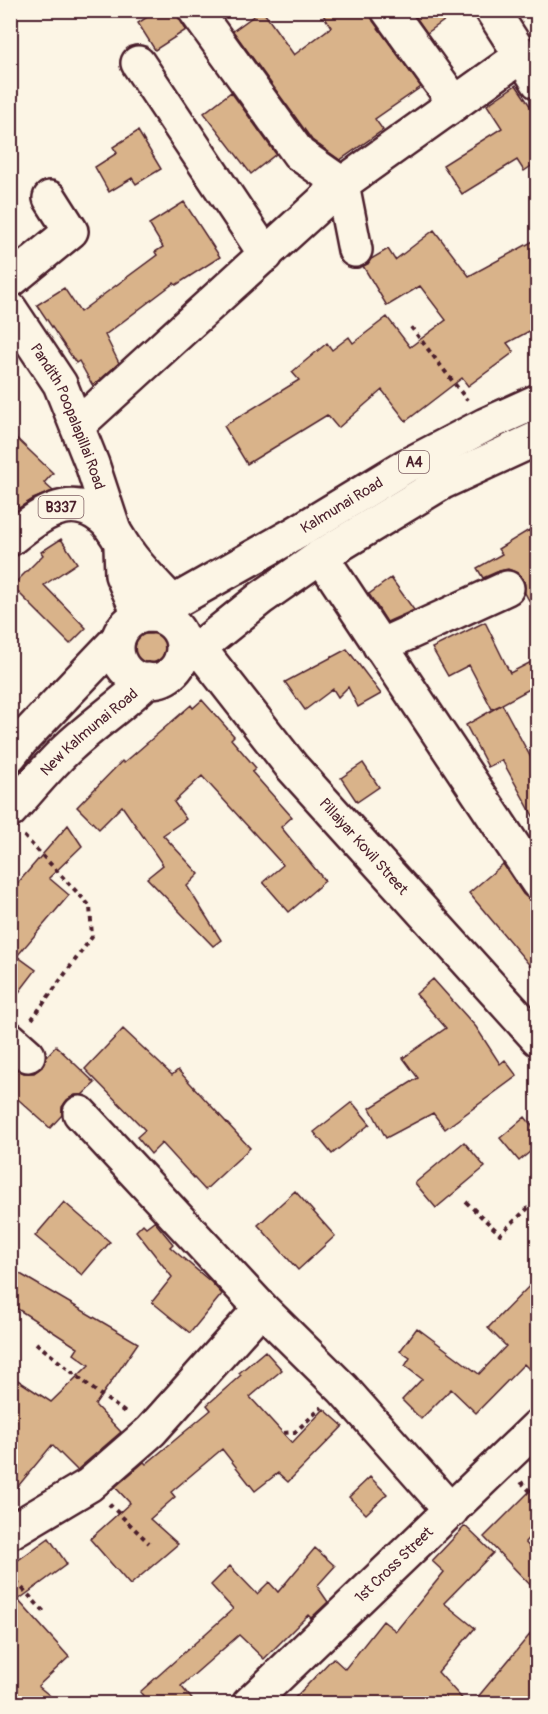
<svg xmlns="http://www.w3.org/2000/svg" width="548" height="1714" viewBox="0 0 548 1714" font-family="Pangolin,sans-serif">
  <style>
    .building { fill: #d9b38a; stroke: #4a1f2b; stroke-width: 1.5 }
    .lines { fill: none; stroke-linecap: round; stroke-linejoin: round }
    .minor-casing { stroke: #4a1f2b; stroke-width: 38 }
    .major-casing { stroke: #4a1f2b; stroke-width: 38 }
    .highway-casing { stroke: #4a1f2b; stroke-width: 38 }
    .path { stroke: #4a1f2b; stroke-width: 4; stroke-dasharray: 4.5 4.5; stroke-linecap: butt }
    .minor { stroke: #fcf5e5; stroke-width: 33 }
    .major { stroke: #fcf5e5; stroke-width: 33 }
    .highway { stroke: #fcf5e5; stroke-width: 33 }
    .labels { text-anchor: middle; stroke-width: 4.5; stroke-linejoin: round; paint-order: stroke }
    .shield { fill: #fcf5e5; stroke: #7f5f63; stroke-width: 1.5 }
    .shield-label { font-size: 14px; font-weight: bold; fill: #4a1f2b }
    .street-label { font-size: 15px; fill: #4a1f2b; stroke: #fcf5e5 }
  </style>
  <rect width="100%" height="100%" fill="#fcf5e5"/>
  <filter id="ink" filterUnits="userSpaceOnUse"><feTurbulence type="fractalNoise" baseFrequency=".0167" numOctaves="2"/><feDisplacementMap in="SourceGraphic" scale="12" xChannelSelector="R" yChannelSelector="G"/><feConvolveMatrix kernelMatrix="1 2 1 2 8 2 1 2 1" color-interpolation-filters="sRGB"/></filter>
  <g filter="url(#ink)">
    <path class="building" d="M 158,10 L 176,10 L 180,20 L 186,30 L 155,50 L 138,23 Z
      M 262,10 L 294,55 L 331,27 L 320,10 L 369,10 L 373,21 L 421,87 L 375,119 L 383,130 L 340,160 L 312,140 L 233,31 Z
      M 411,10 L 459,10 L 427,33 Z
      M 516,85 L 537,116 L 537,162 L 524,171 L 517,160 L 462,194 L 443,165 L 502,128 L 487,105 Z
      M 231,92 L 276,154 L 251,174 L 204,113 Z
      M 138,131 L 161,169 L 136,184 L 132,178 L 109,192 L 95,167 L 117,153 L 113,147 Z
      M 184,202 L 220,257 L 176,285 L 174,283 L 105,335 L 119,363 L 93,386 L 79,361 L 76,363 L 37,305 L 64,288 L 80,312 L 157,255 L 155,252 L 163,247 L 149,224 Z
      M 434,230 L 469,276 L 537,239 L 537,327 L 507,343 L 514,352 L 468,386 L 462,378 L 406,421 L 382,390 L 338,428 L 327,415 L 247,464 L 224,426 L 299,380 L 292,372 L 327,343 L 332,350 L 349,337 L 353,343 L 387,317 L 410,347 L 446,320 L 420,286 L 387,306 L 363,266 L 368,264 L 371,259 L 388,249 L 395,260 Z
      M 10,432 L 53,473 L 44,483 L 53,491 L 33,499 L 19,508 L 10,498 Z
      M 529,530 L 537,544 L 537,615 L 525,593 L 524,581 L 518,573 L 508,569 L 499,571 L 483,578 L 477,568 L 502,554 L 498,549 Z
      M 61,539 L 77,563 L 44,585 L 86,628 L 70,644 L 12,586 L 43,555 L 41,552 Z
      M 391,578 L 414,610 L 387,622 L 369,594 Z
      M 485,622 L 510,673 L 537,659 L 537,685 L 502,704 L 537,769 L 537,823 L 502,760 L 488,767 L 466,725 L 501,705 L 492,709 L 469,665 L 448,676 L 432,648 Z
      M 160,632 L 165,639 L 167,645 L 163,657 L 155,663 L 142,663 L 138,660 L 132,652 L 136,644 L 136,634 L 151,634 Z
      M 347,649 L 381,694 L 358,707 L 348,687 L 338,697 L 333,689 L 305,710 L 285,682 Z
      M 202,700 L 234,736 L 231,739 L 256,768 L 252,772 L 292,817 L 281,827 L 325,881 L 289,912 L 263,882 L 283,865 L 202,776 L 174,802 L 186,819 L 163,835 L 199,874 L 187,886 L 221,940 L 213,946 L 147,878 L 163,865 L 122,806 L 99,829 L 77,807 L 122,761 L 124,763 L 191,705 L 193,708 Z
      M 363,763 L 379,787 L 357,802 L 341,778 Z
      M 68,825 L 82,846 L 49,878 L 69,895 L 17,956 L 36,970 L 10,1004 L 10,892 Z
      M 503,864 L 523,894 L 529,899 L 537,901 L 537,974 L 469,893 Z
      M 433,979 L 476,1027 L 500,1064 L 505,1060 L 517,1076 L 445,1129 L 433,1113 L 386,1138 L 370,1108 L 418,1078 L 403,1058 L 446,1028 L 416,994 Z
      M 123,1029 L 172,1075 L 178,1070 L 250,1148 L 205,1190 L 162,1143 L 151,1154 L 137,1137 L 145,1130 L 85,1069 Z
      M 56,1046 L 95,1083 L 82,1095 L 75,1095 L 67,1100 L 62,1107 L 62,1115 L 50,1128 L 10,1092 L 10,1065 L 24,1073 L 34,1073 L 42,1067 L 46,1057 Z
      M 352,1102 L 370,1124 L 332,1154 L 314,1132 Z
      M 525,1117 L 537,1132 L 537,1146 L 519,1161 L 500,1138 Z
      M 464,1142 L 485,1167 L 436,1208 L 415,1183 Z
      M 295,1191 L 335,1236 L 298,1270 L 258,1225 Z
      M 64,1202 L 110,1242 L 82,1275 L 35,1236 Z
      M 154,1221 L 173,1244 L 170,1247 L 211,1282 L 222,1294 L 190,1333 L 152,1302 L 172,1277 L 136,1231 L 143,1224 L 146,1227 Z
      M 10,1268 L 138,1343 L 95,1405 L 121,1432 L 77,1470 L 52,1445 L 10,1496 L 10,1375 L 51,1402 L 89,1365 L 74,1354 L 78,1348 L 10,1304 Z
      M 537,1278 L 537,1377 L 524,1364 L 476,1413 L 451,1389 L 421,1419 L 402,1400 L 422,1379 L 405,1366 L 410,1358 L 400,1351 L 417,1328 L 479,1374 L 506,1346 L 488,1328 Z
      M 265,1351 L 282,1370 L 250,1397 L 292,1443 L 324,1409 L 343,1426 L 288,1482 L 278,1473 L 255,1491 L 222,1449 L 171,1492 L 175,1497 L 150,1519 L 178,1544 L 130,1585 L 90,1539 L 130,1503 L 115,1487 L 144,1462 L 146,1464 L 211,1410 L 207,1405 L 241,1375 L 239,1373 Z
      M 370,1477 L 387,1494 L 366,1514 L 349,1497 Z
      M 537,1484 L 537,1529 L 525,1542 L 537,1556 L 537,1592 L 484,1537 Z
      M 465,1526 L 493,1553 L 444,1603 L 475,1628 L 438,1672 L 467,1704 L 289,1704 L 333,1658 L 345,1669 L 383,1621 L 396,1631 L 444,1572 L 432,1561 Z
      M 49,1538 L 67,1564 L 18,1600 L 69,1657 L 38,1686 L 60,1704 L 10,1704 L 10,1566 Z
      M 315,1548 L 335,1566 L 317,1586 L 328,1602 L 311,1618 L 308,1615 L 264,1659 L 239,1635 L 181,1686 L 196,1704 L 150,1704 L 140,1692 L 233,1609 L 211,1585 L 230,1566 L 257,1594 L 269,1582 L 278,1592 Z
      M 537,1626 L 537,1689 L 525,1704 L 472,1704 Z"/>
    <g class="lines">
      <defs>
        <g id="minor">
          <path d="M 195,10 L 299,154 L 342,184 L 355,250"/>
          <path d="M 388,10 L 455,103"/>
          <path d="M 492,10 L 538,82"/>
          <path d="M 138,63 L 266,255"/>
          <path d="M 10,281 L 71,231 L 50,198"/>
          <path id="s1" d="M 10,309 L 60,384 L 92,464 L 114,531"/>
          <path d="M 77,426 L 342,184 L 521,56"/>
          <path d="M 321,556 L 538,883"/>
          <path d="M 380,646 L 507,588"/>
          <path id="s2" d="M 199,648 L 292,767 L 538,1039"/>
          <path d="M 10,1039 L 28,1055"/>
          <path d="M 80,1113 L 261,1308 L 343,1389 L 451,1511"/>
          <path d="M 10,1532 L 89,1485 L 151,1431 L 261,1308"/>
          <path id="s3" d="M 249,1704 L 538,1426"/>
        </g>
        <path id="major" d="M 10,539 C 36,518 68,491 101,517 C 114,526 119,542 129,554 C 142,572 158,587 173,603
          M 121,547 L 122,575 L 140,616"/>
        <g id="highway">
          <path id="s4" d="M 151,615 L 296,533 L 406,466 L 485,425 L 538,401"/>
          <circle cx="150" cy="648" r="33"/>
          <path d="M 181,659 L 199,648 L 261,598 L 321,556 L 443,482 L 538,438"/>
          <path d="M 10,755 L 21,741 L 118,639"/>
          <path id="s5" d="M 10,811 C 30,789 48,766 70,746 C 95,723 123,704 148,680"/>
        </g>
      </defs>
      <use href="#minor" class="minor-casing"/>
      <use href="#major" class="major-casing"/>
      <use href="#highway" class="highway-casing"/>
      <path class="path" d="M 411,327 L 467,400
        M 24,836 L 90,906 L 92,937 L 32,1019
        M 466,1202 L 500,1234 L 538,1199
        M 36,1343 L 98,1393 L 126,1413
        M 284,1433 L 295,1432 L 322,1407
        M 521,1482 L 538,1499
        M 109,1504 L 149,1543
        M 10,1575 L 46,1614"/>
      <use href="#minor" class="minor"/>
      <use href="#major" class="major"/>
      <use href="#highway" class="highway"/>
    </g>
  </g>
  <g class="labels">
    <g class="shield">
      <rect x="399" y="451" width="30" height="22" rx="4.5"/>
      <rect x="38.5" y="496" width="45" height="22" rx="4.5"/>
    </g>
    <g class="shield-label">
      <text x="414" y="467">A4</text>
      <text x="61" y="512">B337</text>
    </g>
    <g class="street-label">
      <text dy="5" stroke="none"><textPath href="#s1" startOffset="123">Pandith Poopalapillai Road</textPath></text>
      <text dy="5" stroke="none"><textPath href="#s4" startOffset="220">Kalmunai Road</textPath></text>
      <text dy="5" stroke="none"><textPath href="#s5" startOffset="112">New Kalmunai Road</textPath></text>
      <text dy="5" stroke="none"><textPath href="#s2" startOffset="258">Pillaiyar Kovil Street</textPath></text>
      <text dy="5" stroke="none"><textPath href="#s3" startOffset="201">1st Cross Street</textPath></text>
    </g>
  </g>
  <rect width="548" height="1714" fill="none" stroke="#fcf5e5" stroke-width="36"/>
  <rect x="18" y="18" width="512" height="1678" fill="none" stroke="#4a1f2b" stroke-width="2" filter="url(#ink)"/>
</svg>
